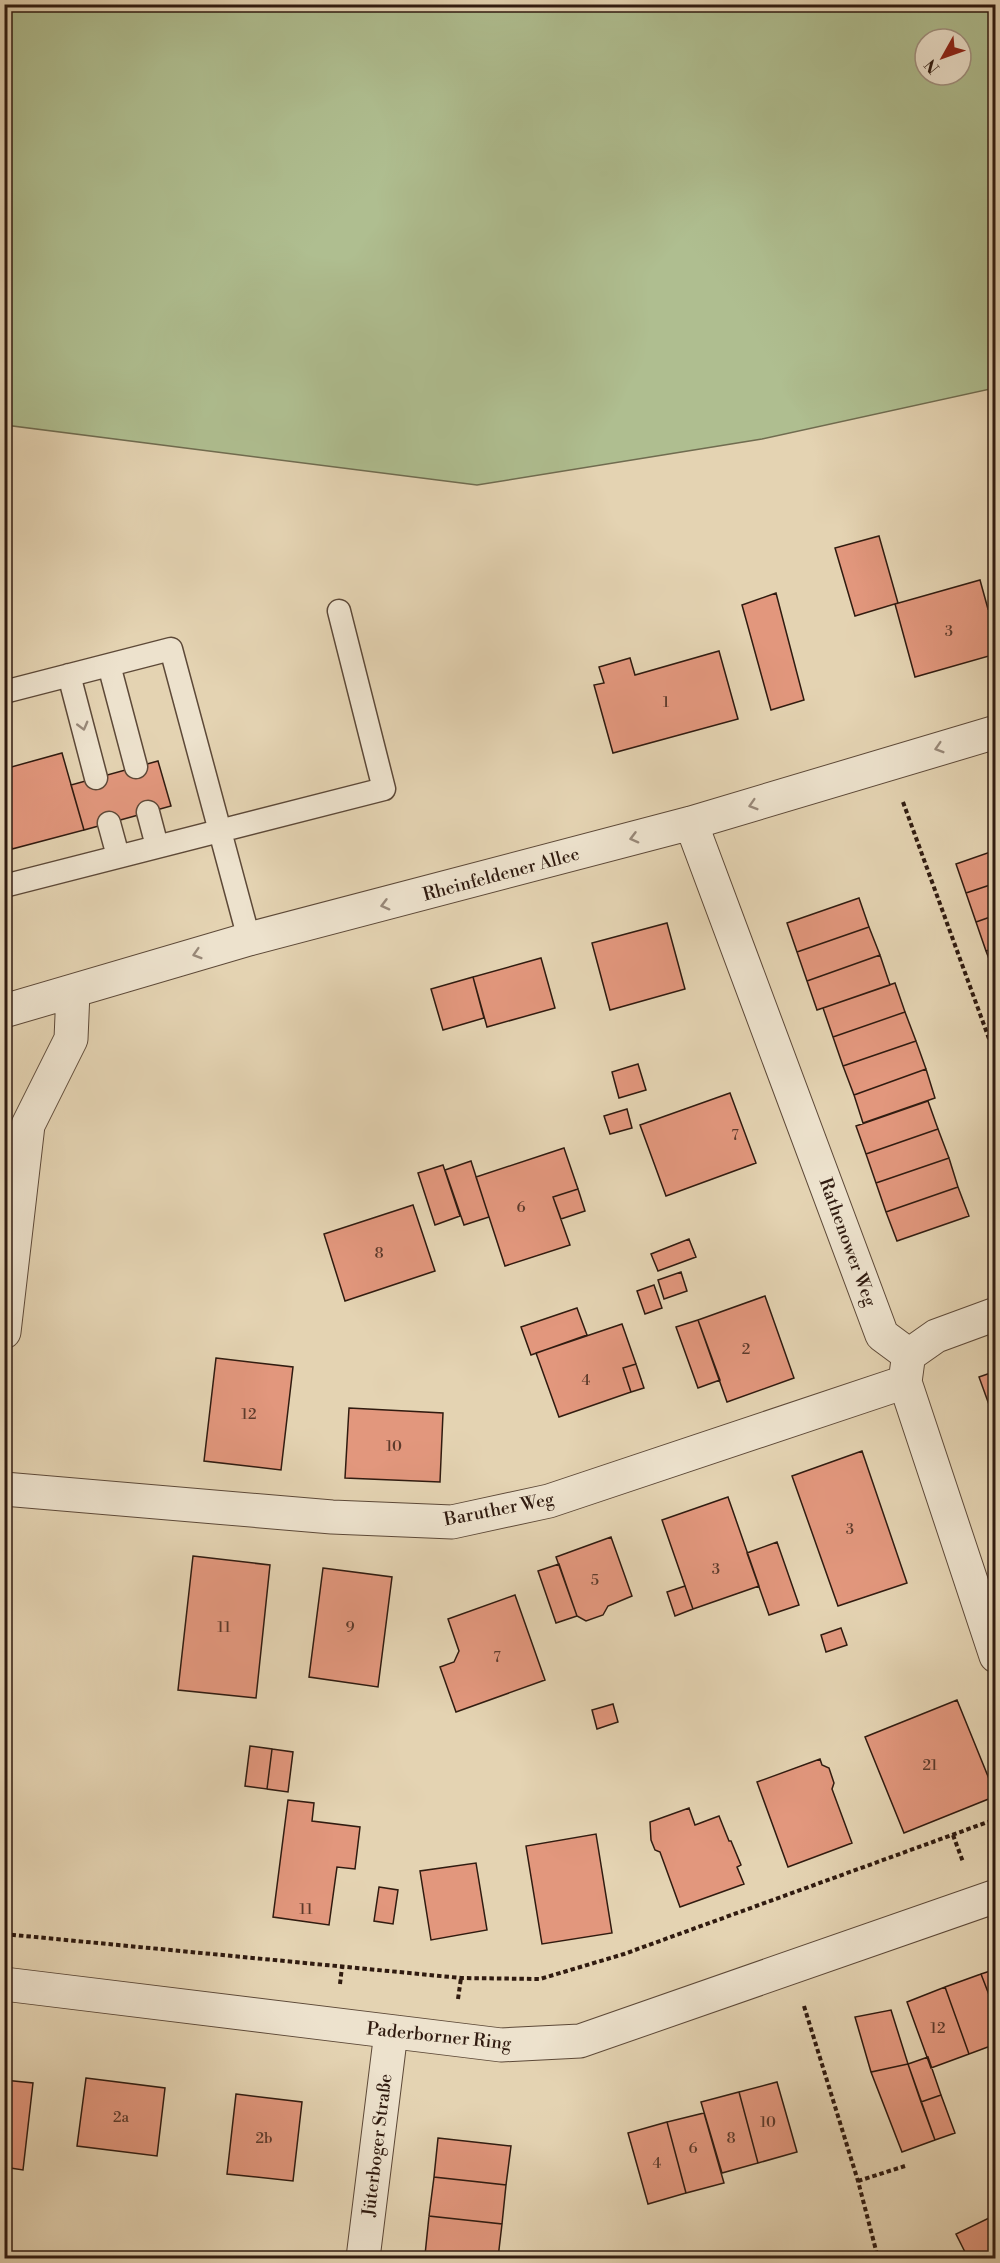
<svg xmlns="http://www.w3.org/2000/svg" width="1000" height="2263" viewBox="0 0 1000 2263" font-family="'Libre Bodoni',serif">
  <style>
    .green { fill: #afbe90; stroke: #706c50; stroke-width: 1.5; fill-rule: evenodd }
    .building { fill: #e2977d; stroke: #301b10; stroke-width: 1.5 }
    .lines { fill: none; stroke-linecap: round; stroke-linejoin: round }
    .lane-casing { stroke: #5d4938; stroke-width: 25 }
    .street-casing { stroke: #5d4938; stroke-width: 35 }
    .path { stroke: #301b10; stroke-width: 4; stroke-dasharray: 4.5 3; stroke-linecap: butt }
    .lane { stroke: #ede2cd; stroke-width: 22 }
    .street { stroke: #ede2cd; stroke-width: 33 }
    .oneway { stroke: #988878 }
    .labels { text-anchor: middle; stroke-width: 6; stroke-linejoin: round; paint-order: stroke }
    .number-label { font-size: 15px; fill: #5c3a2b }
    .street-label { font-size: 18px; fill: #301b10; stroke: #ede2cd }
  </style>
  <rect width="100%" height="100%" fill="#e4d3b2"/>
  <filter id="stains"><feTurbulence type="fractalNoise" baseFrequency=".00333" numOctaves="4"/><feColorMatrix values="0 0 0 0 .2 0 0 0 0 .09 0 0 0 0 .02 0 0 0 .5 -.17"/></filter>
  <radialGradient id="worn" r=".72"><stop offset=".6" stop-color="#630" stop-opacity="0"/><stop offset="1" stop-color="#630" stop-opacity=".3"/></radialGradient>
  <path class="green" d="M 5,4 L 995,5 L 995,388 L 762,439 L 477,485 L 5,425 ZM 925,39 L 961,39 L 961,75 L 925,75 Z"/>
  <path class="building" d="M 879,536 L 898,603 L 855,616 L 835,548 Z
    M 980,580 L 988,609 L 996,607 L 996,654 L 915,677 L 895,604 Z
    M 776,593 L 804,700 L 771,710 L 742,605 Z
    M 719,651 L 738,719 L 613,753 L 594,685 L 604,683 L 599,667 L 630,658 L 635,675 Z
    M 62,753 L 84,830 L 12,849 L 4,823 L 4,769 Z
    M 158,761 L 171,806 L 84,830 L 71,785 Z
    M 996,850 L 996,883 L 966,893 L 956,864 Z
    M 996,883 L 996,915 L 976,922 L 966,893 Z
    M 859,898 L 869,927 L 797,952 L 787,923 Z
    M 996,915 L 996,948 L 986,951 L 976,922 Z
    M 667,923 L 685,989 L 610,1010 L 592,943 Z
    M 869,927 L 880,955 L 807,981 L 797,952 Z
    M 996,948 L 996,977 L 986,951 Z
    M 880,955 L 890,985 L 817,1010 L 807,981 Z
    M 541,958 L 555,1008 L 487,1027 L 473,977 Z
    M 473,977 L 484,1018 L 443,1030 L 431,989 Z
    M 895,983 L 905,1012 L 833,1037 L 823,1008 Z
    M 905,1012 L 916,1041 L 843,1066 L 833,1037 Z
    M 916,1041 L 926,1069 L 854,1095 L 843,1066 Z
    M 638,1064 L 646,1090 L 619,1098 L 612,1072 Z
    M 926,1069 L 935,1098 L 863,1123 L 854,1095 Z
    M 730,1093 L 756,1163 L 666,1196 L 640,1125 Z
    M 928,1101 L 938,1129 L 866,1154 L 856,1126 Z
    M 627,1109 L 632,1128 L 610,1134 L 604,1116 Z
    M 938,1129 L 949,1158 L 876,1183 L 866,1154 Z
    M 564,1148 L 578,1189 L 553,1197 L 570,1245 L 505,1266 L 476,1177 Z
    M 949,1158 L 958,1187 L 886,1212 L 876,1183 Z
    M 471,1161 L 489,1217 L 464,1225 L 445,1170 Z
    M 443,1165 L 460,1216 L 435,1225 L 418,1173 Z
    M 958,1187 L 969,1216 L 897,1241 L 886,1212 Z
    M 578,1189 L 585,1211 L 561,1219 L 553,1197 Z
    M 413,1205 L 435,1271 L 345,1301 L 324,1234 Z
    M 689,1239 L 696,1257 L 658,1271 L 651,1254 Z
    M 681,1272 L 687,1291 L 664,1299 L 658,1280 Z
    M 654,1285 L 662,1308 L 645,1314 L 637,1291 Z
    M 765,1296 L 794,1378 L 727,1402 L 698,1320 Z
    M 577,1308 L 587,1335 L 531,1355 L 521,1327 Z
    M 698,1320 L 720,1380 L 698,1388 L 676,1327 Z
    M 622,1324 L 636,1364 L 623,1368 L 631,1392 L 559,1417 L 536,1353 Z
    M 216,1358 L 293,1367 L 281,1470 L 204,1461 Z
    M 636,1364 L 644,1388 L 631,1392 L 623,1368 Z
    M 996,1371 L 996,1424 L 979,1377 Z
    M 349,1408 L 443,1413 L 440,1482 L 345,1478 Z
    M 862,1451 L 907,1583 L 838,1606 L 792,1476 Z
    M 728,1497 L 759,1586 L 693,1609 L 662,1520 Z
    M 611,1537 L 632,1596 L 608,1606 L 603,1615 L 586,1621 L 577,1616 L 556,1557 Z
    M 777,1542 L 799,1605 L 769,1615 L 747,1553 Z
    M 193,1556 L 270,1565 L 256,1698 L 178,1690 Z
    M 559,1564 L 577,1616 L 556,1623 L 538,1571 Z
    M 323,1568 L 392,1577 L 378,1687 L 309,1677 Z
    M 685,1586 L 693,1609 L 675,1616 L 667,1592 Z
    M 515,1595 L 545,1680 L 456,1712 L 440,1667 L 454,1662 L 459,1651 L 448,1619 Z
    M 841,1628 L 847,1645 L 826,1652 L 821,1635 Z
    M 957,1700 L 996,1796 L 904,1833 L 865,1737 Z
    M 613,1704 L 618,1722 L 597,1729 L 592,1710 Z
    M 250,1746 L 272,1749 L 267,1789 L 245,1786 Z
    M 272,1749 L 293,1752 L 288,1792 L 267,1789 Z
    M 820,1759 L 822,1765 L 829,1768 L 834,1783 L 832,1789 L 852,1843 L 788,1867 L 757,1782 Z
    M 288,1800 L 314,1803 L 312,1821 L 360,1827 L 355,1869 L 337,1867 L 329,1925 L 273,1917 Z
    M 689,1808 L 695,1825 L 719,1816 L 729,1841 L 731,1841 L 741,1865 L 737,1867 L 744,1884 L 680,1907 L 660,1852 L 655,1850 L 651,1840 L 650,1822 Z
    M 596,1834 L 612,1933 L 542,1944 L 526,1846 Z
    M 476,1863 L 487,1930 L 431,1940 L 420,1871 Z
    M 379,1887 L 398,1890 L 393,1924 L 374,1921 Z
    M 996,1969 L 996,2013 L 981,1974 Z
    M 981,1974 L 996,2013 L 996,2044 L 969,2054 L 945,1987 Z
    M 945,1987 L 969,2054 L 931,2068 L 907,2002 Z
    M 891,2010 L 908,2064 L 871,2072 L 855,2017 Z
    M 928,2057 L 941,2095 L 921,2102 L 908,2064 Z
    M 908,2064 L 935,2140 L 902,2152 L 871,2072 Z
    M 86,2078 L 165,2088 L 157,2156 L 77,2146 Z
    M 4,2080 L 33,2083 L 23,2170 L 4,2167 Z
    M 777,2082 L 797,2152 L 758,2163 L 739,2092 Z
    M 739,2092 L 758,2163 L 722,2173 L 701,2102 Z
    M 236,2094 L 302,2102 L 293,2181 L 227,2174 Z
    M 941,2095 L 955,2133 L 935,2140 L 921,2102 Z
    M 704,2113 L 724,2183 L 686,2193 L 667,2122 Z
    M 667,2122 L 686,2193 L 648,2204 L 628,2133 Z
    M 438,2138 L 511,2146 L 506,2185 L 434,2177 Z
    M 434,2177 L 506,2185 L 502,2224 L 429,2216 Z
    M 429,2216 L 502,2224 L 498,2258 L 459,2258 L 425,2255 Z
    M 991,2217 L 996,2227 L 996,2258 L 968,2258 L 956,2234 Z"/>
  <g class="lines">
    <defs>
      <path id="lane" d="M 109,665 L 136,767
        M 69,675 L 96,778
        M 4,692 L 171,649 L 249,939
        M 148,812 L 157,846
        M 109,823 L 118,856
        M 4,886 L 384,789 L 339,611"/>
      <path id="street" d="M 691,823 L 882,1335 L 909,1355
        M 4,1011 L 249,939 L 691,823 L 996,732
        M 4,1332 L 28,1125 L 71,1039 L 73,992
        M 909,1355 L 936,1336 L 996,1314
        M 908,1360 L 905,1382 L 996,1656
        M 4,1489 L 332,1517 L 452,1522 L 549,1501 L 905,1382
        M 4,1984 L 501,2045 L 580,2041 L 996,1896
        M 363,2258 L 391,2032"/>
    </defs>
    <use href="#lane" class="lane-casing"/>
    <use href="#street" class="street-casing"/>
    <path class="path" d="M 903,802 L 996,1058
      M 953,1835 L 963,1862
      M 4,1934 L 461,1978 L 540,1979 L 624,1954 L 996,1819
      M 340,1984 L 342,1967
      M 458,1999 L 461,1978
      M 804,2006 L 858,2181 L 878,2258
      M 858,2181 L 905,2166"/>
    <use href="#lane" class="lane"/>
    <use href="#street" class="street"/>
  </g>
  <defs><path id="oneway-chevron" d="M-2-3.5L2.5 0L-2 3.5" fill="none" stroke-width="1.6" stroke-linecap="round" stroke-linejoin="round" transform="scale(1.5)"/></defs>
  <g class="oneway">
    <use href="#oneway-chevron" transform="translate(83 726) rotate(75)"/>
    <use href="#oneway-chevron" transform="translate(939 748) rotate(163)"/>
    <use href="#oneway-chevron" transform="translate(753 805) rotate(163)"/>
    <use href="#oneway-chevron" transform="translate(634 838) rotate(165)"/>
    <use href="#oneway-chevron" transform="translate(385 905) rotate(165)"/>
    <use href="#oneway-chevron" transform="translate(197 954) rotate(163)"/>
  </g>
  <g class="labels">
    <g class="number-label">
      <text x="949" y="636">3</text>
      <text x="666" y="707">1</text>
      <text x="735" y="1140">7</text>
      <text x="521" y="1212">6</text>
      <text x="379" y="1258">8</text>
      <text x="746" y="1354">2</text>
      <text x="586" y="1385">4</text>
      <text x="249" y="1419">12</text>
      <text x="394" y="1451">10</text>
      <text x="850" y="1534">3</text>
      <text x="716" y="1574">3</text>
      <text x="595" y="1585">5</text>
      <text x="224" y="1632">11</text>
      <text x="350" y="1632">9</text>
      <text x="497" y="1662">7</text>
      <text x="930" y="1770">21</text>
      <text x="306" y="1914">11</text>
      <text x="938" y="2033">12</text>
      <text x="121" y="2122">2a</text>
      <text x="768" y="2127">10</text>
      <text x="264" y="2143">2b</text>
      <text x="731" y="2143">8</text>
      <text x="693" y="2153">6</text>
      <text x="657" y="2168">4</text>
    </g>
    <g class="street-label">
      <text transform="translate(501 874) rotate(-15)" y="6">Rheinfeldener Allee</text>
      <text transform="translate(848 1242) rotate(70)" y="6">Rathenower Weg</text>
      <text transform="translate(499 1509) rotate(-11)" y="6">Baruther Weg</text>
      <text transform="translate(439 2036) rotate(6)" y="6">Paderborner Ring</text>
      <text transform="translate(377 2145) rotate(-83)" y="6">Jüterboger Straße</text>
    </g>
  </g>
  <rect width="1000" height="2263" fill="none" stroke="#e4d3b2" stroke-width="24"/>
  <rect x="6" y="6" width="988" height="2251" fill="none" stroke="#301b10" stroke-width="3"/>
  <rect x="12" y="12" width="976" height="2239" fill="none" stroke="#301b10" stroke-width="1.5"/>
  <g transform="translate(943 57) rotate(230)"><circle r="28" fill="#ede2cd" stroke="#a19281" stroke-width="1.5"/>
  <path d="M0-4.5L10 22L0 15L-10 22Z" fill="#8f2418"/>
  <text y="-9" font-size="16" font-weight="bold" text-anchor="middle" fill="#301b10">N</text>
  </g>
  <rect width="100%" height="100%" filter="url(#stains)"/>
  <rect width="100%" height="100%" fill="url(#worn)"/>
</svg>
